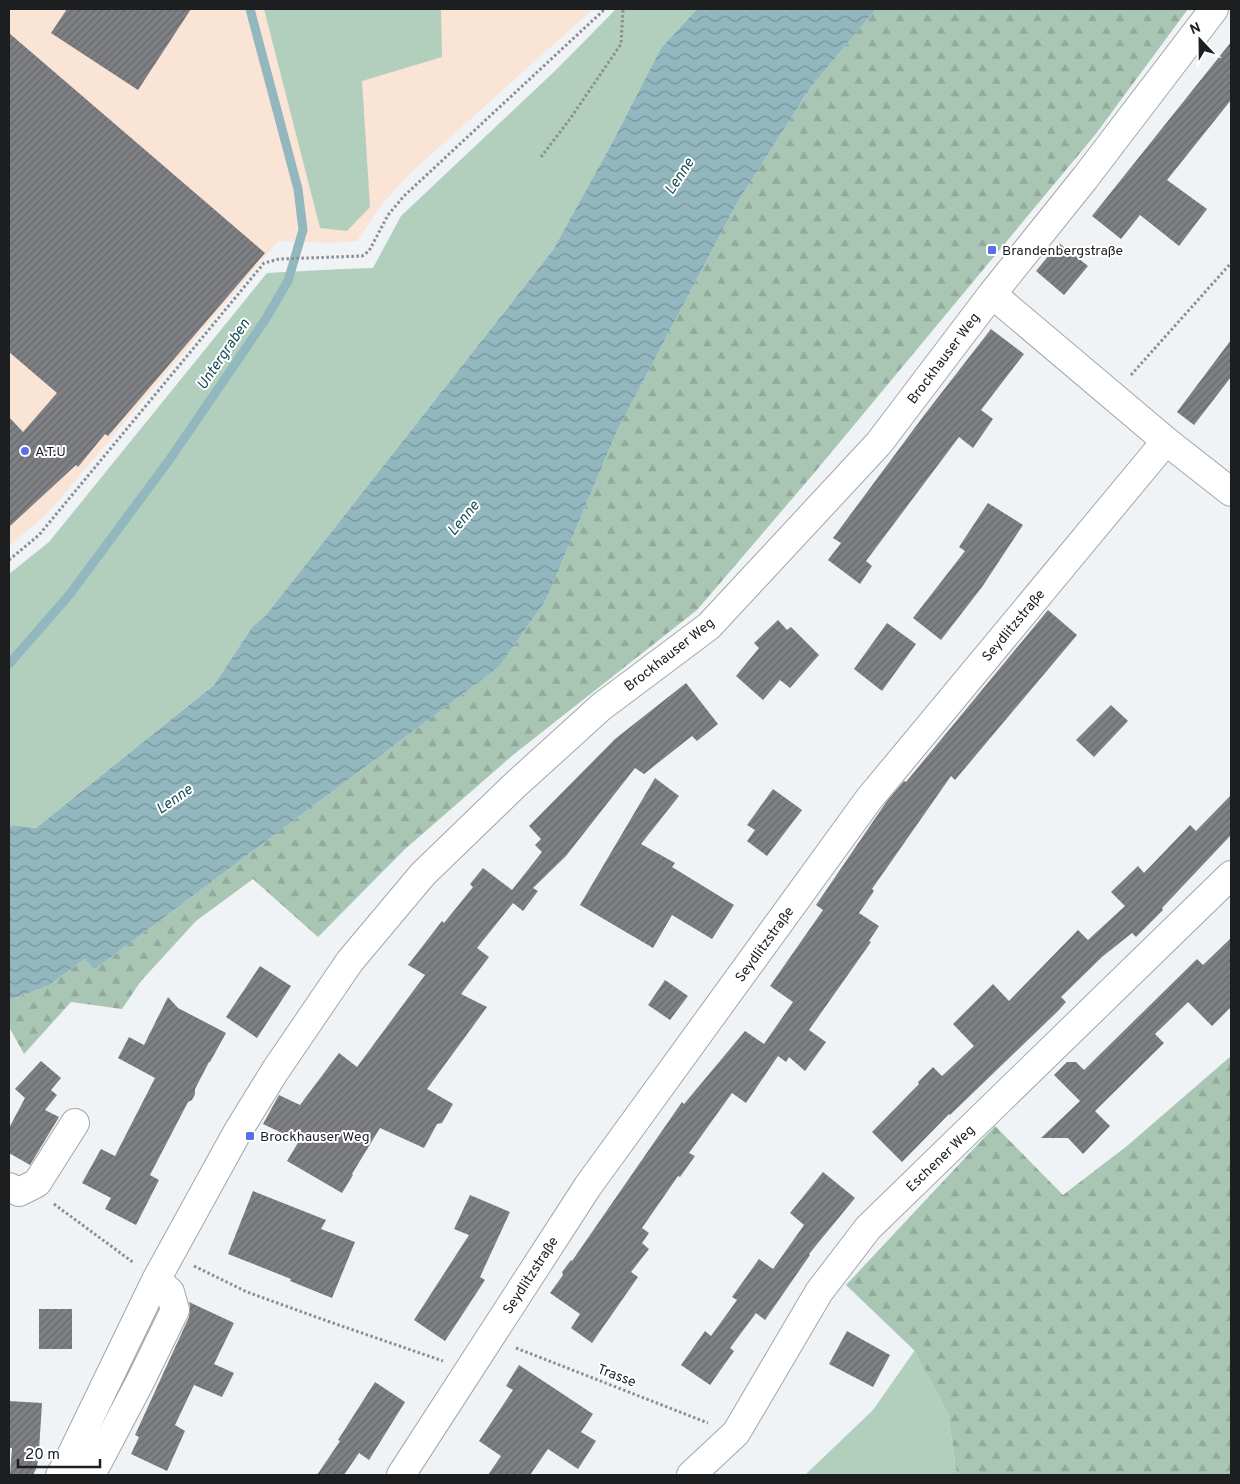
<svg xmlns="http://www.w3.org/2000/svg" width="1240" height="1484" viewBox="0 0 1240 1484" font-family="Overpass,sans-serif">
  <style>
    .commercial { fill: #f9e4d5 }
    .green { fill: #b2cebd }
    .forest { fill: url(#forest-firs) }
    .water { fill: url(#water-waves) }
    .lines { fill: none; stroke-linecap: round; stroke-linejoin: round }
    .stream { stroke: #92b7be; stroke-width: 9 }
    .building { fill: url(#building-hatch) }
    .minor-casing { stroke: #a3a6a9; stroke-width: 30 }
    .path { stroke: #8c8e90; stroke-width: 3; stroke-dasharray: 2.5 2.5; stroke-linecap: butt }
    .minor { stroke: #fff; stroke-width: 28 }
    .poi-dot { fill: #5a6fe6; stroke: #fff; stroke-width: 2 }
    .labels { text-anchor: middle; stroke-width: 4; stroke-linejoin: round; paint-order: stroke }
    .poi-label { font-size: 14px; fill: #1d1e1f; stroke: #fff; text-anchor: start }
    .street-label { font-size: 14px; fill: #1d1e1f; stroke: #fff }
    .water-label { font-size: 15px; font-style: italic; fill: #1a4f58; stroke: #fff }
  </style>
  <defs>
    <pattern id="forest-firs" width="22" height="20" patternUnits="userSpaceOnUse" patternTransform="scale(1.25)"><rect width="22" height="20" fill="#a9c6b5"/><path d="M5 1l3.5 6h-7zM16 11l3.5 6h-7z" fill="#91aa9b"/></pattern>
    <pattern id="water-waves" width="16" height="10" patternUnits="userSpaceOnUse" patternTransform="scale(1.25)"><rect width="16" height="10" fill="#92b7be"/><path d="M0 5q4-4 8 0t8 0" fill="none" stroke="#77949a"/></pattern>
    <pattern id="building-hatch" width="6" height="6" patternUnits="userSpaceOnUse" patternTransform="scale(1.25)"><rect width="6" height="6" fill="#7e8083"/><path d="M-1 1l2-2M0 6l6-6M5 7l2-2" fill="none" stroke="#67686b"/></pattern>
  </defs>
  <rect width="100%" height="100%" fill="#eff3f5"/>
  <path class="commercial" d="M 9,9 L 593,9 L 406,177 L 379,208 L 357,241 L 328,243 L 278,241 L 48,513 L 9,546 Z"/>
  <path class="green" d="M 264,9 L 441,9 L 442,57 L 362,81 L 370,207 L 347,231 L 320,228 Z
    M 616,9 L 697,9 L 661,48 L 612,143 L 553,250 L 266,615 L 253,626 L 214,685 L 36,828 L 13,825 L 9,828 L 9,574 L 49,542 L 267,273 L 341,269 L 373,268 L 401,216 L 558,68 Z
    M 915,1350 L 948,1413 L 956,1470 L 959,1475 L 805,1475 L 873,1410 Z"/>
  <path class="forest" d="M 876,9 L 1188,9 L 1095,135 L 815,472 L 697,610 L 513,755 L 404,850 L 318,937 L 253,879 L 196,921 L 141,981 L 122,1009 L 71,1002 L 24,1054 L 9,1027 L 9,1000 L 48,986 L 85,959 L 94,970 L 499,667 L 546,600 L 617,431 L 737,203 L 811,87 Z
    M 1231,1056 L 1231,1475 L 959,1475 L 956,1470 L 948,1413 L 915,1351 L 846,1285 L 995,1126 L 1063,1195 L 1127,1146 Z"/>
  <path class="water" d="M 697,9 L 876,9 L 811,87 L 737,203 L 617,431 L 546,600 L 499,667 L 94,970 L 85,959 L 48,986 L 9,1000 L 9,828 L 13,825 L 36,828 L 214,685 L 253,626 L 266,615 L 553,250 L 612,143 L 661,48 Z"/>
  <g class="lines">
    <path class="stream" d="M 9,664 L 70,594 L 170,459 L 265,320 L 288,281 L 303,230 L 298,189 L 250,9"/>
  </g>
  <path class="building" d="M 67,9 L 191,9 L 138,90 L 51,33 Z
    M 9,33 L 265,253 L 108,436 L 105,434 L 78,467 L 76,465 L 9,527 L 9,417 L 23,432 L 57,393 L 9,352 Z
    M 1231,42 L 1231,100 L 1167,180 L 1207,209 L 1179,246 L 1140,215 L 1121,239 L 1092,216 Z
    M 1059,243 L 1088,266 L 1064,295 L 1036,271 Z
    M 991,329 L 1024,354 L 981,410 L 993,419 L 973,448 L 959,437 L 866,561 L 872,566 L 860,584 L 828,560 L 841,543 L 833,538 L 925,414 Z
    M 1231,340 L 1231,377 L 1194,425 L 1177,412 Z
    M 988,503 L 1023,525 L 982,587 L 941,640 L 913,618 L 965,551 L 959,547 Z
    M 1048,610 L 1077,635 L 955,780 L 951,776 L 872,889 L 874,891 L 859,913 L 879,926 L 869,941 L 871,942 L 809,1030 L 826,1042 L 805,1071 L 789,1057 L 786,1062 L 778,1056 L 746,1103 L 732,1093 L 689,1153 L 695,1156 L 680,1177 L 678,1176 L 642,1228 L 649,1233 L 642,1243 L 649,1249 L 631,1272 L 638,1277 L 592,1343 L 571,1328 L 580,1314 L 550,1293 L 563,1275 L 562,1272 L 571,1260 L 572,1261 L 682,1102 L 684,1104 L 745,1031 L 764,1044 L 793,1002 L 770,986 L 823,910 L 816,905 L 887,801 L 904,781 L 906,782 Z
    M 778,620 L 787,630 L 791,627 L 819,655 L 790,688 L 780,680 L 763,700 L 736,676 L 759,648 L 754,643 Z
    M 887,623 L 916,644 L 882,691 L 854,669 Z
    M 686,683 L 718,724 L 697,741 L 692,736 L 644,774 L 635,768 L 566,856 L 533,888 L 538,891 L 523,911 L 513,903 L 477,948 L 489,957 L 461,994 L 487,1007 L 427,1089 L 453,1104 L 442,1123 L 437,1124 L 424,1148 L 380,1128 L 352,1174 L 353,1175 L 342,1193 L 287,1161 L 299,1141 L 263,1124 L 279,1095 L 300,1105 L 339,1053 L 357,1067 L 425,975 L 408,965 L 442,921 L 444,923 L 473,887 L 470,884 L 483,868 L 512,890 L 542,852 L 535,845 L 541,839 L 529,826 L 615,739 Z
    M 1111,705 L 1128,721 L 1094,757 L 1076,740 Z
    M 655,778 L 679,796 L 641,844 L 675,863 L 672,867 L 734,905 L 712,939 L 672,915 L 653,948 L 580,905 Z
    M 773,789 L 802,810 L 767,856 L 747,841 L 755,830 L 747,825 Z
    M 1231,795 L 1231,835 L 1162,908 L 1163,910 L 1136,937 L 1132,933 L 1102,957 L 1061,997 L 1066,1002 L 1058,1011 L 950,1115 L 949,1114 L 902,1162 L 872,1132 L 919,1084 L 918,1082 L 933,1067 L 942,1076 L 974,1046 L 953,1024 L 993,984 L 1009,1001 L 1078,930 L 1088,940 L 1125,906 L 1111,892 L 1138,866 L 1144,873 L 1190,825 L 1196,831 Z
    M 1231,938 L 1231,1007 L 1212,1026 L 1188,1002 L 1155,1034 L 1164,1043 L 1095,1111 L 1110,1126 L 1083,1154 L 1068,1138 L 1041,1138 L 1080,1101 L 1054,1075 L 1067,1062 L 1076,1062 L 1084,1070 L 1197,959 L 1203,965 Z
    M 260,966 L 291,986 L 257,1038 L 226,1017 Z
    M 665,980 L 688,996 L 670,1020 L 648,1005 Z
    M 168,997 L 178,1008 L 226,1033 L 210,1062 L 209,1062 L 195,1089 L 195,1094 L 192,1100 L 188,1102 L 150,1175 L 159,1180 L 136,1225 L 105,1209 L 111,1198 L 82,1183 L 101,1149 L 115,1156 L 155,1078 L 118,1058 L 129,1037 L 144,1045 Z
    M 41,1061 L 61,1078 L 51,1090 L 57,1095 L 45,1110 L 59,1117 L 30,1165 L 9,1153 L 9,1128 L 25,1098 L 15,1089 Z
    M 823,1172 L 855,1198 L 809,1254 L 810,1255 L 765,1320 L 756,1313 L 730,1348 L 734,1351 L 710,1385 L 681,1365 L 705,1331 L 711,1336 L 737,1300 L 732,1297 L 759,1259 L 773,1269 L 804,1225 L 790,1213 Z
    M 253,1191 L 326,1220 L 321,1229 L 355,1242 L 332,1298 L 290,1281 L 291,1279 L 228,1254 Z
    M 470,1195 L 510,1212 L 480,1277 L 485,1280 L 445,1341 L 414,1320 L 469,1235 L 454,1229 Z
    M 189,1302 L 234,1323 L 214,1364 L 234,1373 L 222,1397 L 194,1385 L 175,1425 L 185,1431 L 167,1471 L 131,1454 L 139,1437 L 135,1435 L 189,1317 L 190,1306 Z
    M 39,1309 L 72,1309 L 72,1349 L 39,1349 Z
    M 847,1331 L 890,1355 L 873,1387 L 829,1364 Z
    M 519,1365 L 593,1414 L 581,1432 L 596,1441 L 578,1469 L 548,1449 L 530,1475 L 488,1475 L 501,1456 L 479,1441 L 513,1390 L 506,1386 Z
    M 375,1382 L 405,1402 L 369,1460 L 359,1453 L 344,1475 L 317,1475 L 340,1441 L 338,1440 Z
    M 9,1401 L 42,1403 L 39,1450 L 37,1467 L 33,1475 L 10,1475 L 12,1448 L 9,1448 Z"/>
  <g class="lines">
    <defs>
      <path id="minor" d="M 992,294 L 1166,441 L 1231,492
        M 9,1187 L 19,1192 L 37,1183 L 75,1123
        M 60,1475 L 67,1464 L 156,1280 L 238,1131 L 275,1071 L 350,961 L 423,874 L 514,786 L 601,707 L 709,626 L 879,443 L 992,294 L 1085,178 L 1214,9
        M 91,1475 L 140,1382 L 175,1310 L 170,1292 L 156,1280
        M 401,1475 L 588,1186 L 869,799 L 1166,441
        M 691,1475 L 736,1433 L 819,1292 L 868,1228 L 1231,875"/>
    </defs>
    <use href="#minor" class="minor-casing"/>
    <path class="path" d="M 541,157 L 570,119 L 621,44 L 623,9
      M 1131,375 L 1231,263
      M 9,560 L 39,535 L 264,263 L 279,259 L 362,256 L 369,251 L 388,215 L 404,196 L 605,9
      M 54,1204 L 134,1263
      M 194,1266 L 247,1292 L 330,1322 L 443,1361
      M 516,1348 L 708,1423"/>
    <use href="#minor" class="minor"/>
  </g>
  <g class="poi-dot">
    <rect x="987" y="245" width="10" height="10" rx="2.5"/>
    <circle cx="25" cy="451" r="5"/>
    <rect x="245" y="1131" width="10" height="10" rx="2.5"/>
  </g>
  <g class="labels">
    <g class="poi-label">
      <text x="1002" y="255">Brandenbergstraße</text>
      <text x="35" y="456">A.T.U</text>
      <text x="260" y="1141">Brockhauser Weg</text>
    </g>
    <g class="street-label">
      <text transform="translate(943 358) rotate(-53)" y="5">Brockhauser Weg</text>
      <text transform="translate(1013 625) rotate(-50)" y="5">Seydlitzstraße</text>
      <text transform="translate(669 654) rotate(-38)" y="5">Brockhauser Weg</text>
      <text transform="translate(764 944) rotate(-54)" y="5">Seydlitzstraße</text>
      <text transform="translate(940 1158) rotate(-44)" y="5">Eschener Weg</text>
      <text transform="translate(530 1275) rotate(-57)" y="5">Seydlitzstraße</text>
      <text transform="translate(617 1375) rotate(21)" y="5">Trasse</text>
    </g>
    <g class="water-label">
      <text transform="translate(679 176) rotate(-57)" y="5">Lenne</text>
      <text transform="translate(223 354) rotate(-56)" y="5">Untergraben</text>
      <text transform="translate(463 518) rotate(-50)" y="5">Lenne</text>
      <text transform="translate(174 799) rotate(-35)" y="5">Lenne</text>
    </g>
  </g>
  <rect width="1240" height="1484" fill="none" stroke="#1d1e1f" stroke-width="20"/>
  <g transform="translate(1200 40) rotate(338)" stroke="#ffffff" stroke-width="4" paint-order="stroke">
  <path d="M0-4L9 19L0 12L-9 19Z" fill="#1d1e1f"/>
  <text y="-8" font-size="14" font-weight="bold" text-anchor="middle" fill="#1d1e1f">N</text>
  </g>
  <path d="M18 1459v8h82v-8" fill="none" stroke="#1d1e1f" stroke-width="2.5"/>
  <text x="25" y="1459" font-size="15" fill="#1d1e1f" stroke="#ffffff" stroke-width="4" paint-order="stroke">20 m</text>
</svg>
